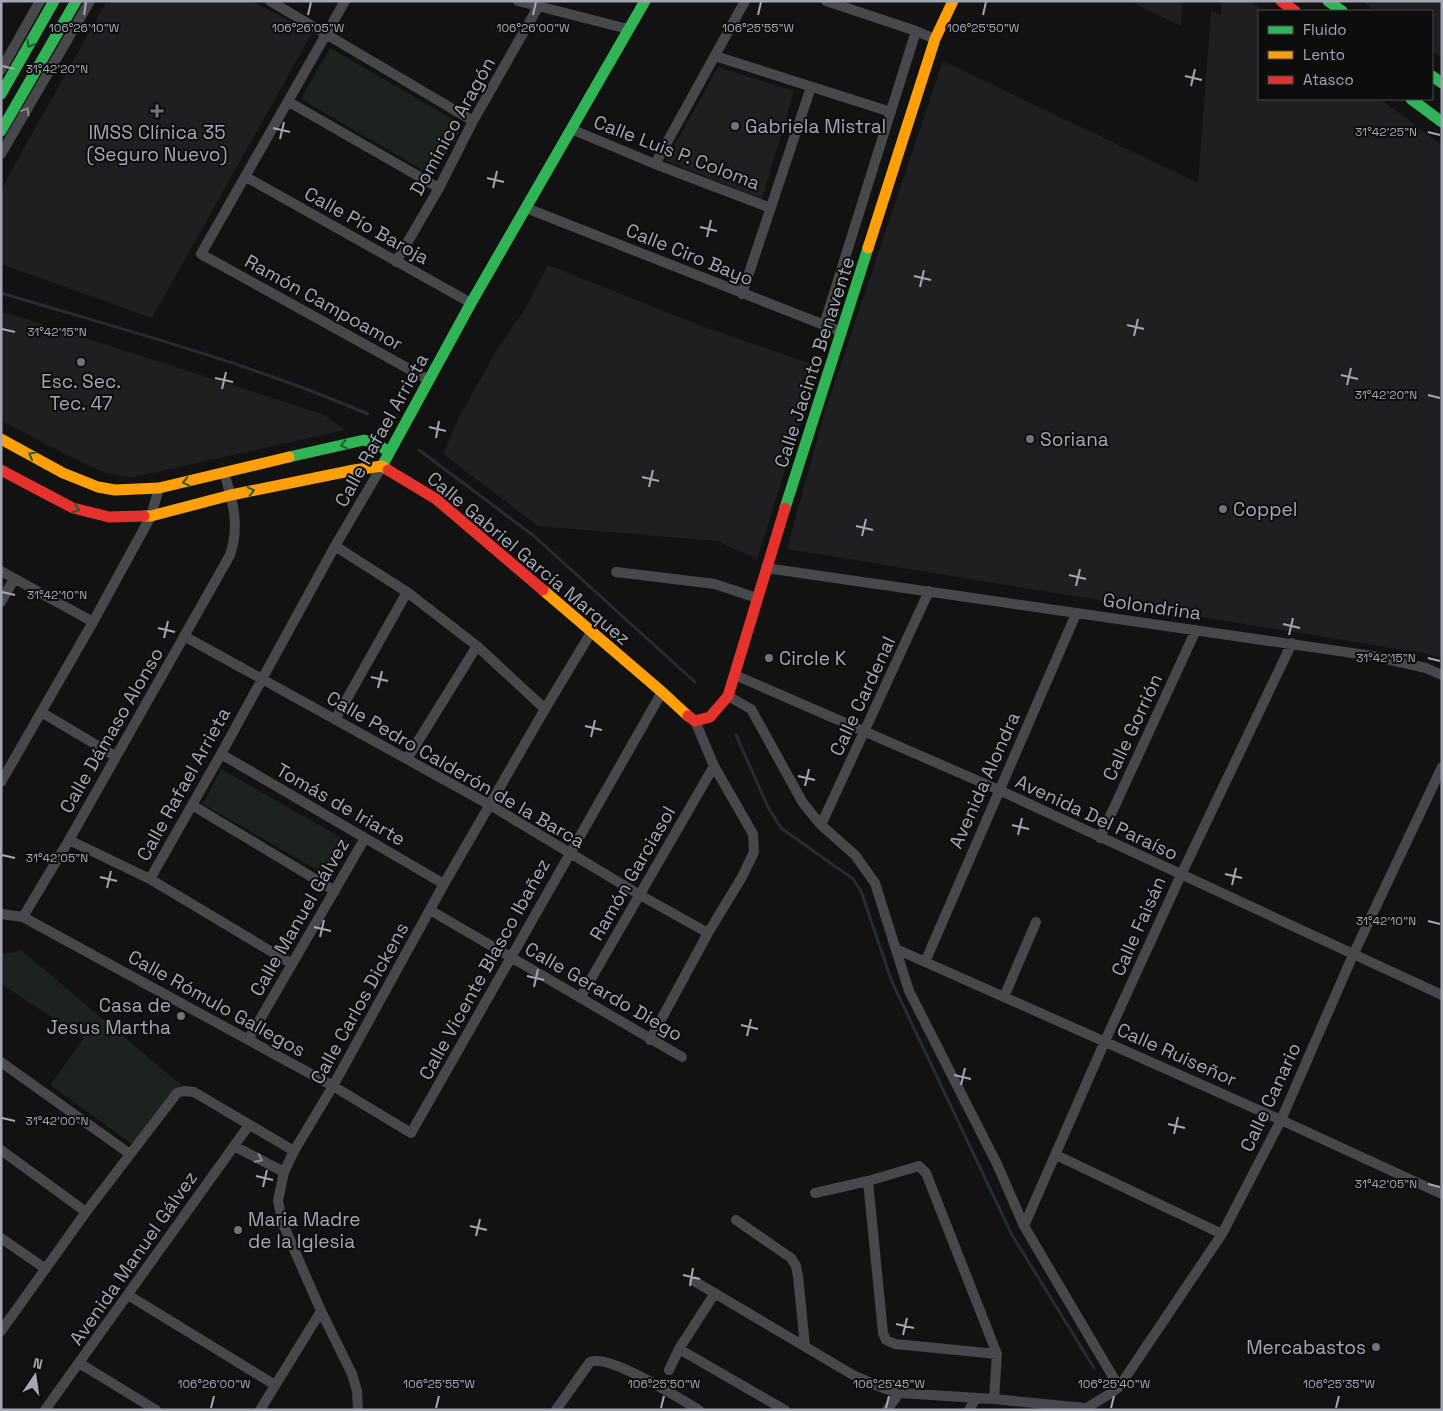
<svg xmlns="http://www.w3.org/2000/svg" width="1443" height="1411" viewBox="0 0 1443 1411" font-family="'Space Grotesk',sans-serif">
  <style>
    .built { fill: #1f1f21 }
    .green { fill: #1c231e }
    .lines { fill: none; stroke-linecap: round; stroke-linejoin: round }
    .stream { stroke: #272b33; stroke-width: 3 }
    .street { stroke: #47484b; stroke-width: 10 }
    .fast { stroke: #30b455; stroke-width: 11 }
    .slow { stroke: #ff9f0a; stroke-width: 11 }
    .jam { stroke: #e5322d; stroke-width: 11 }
    .oneway { stroke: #1e6032 }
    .oneway2 { stroke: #888a94 }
    .ticks { fill: none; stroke: #a4a6b3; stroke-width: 2 }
    .poi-dot { fill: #71727b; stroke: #0d0d0e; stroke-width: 2 }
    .labels { text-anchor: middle; stroke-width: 4; stroke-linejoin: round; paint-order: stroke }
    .street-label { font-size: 19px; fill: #a4a6b3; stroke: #0d0d0e }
    .poi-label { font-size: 19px; fill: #a4a6b3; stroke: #0d0d0e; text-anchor: start }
    .ticks-label { font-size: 12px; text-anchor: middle; fill: #a4a6b3; stroke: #0d0d0e; stroke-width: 4; stroke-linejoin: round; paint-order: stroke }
  </style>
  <rect width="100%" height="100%" fill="#121213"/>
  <path class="built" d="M 107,1 L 252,1 L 312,33 L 152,318 L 1,264 L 1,189 Z
    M 1129,1 L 1183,1 L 1181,26 Z
    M 1221,1 L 1250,1 L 1264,11 L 1259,11 L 1259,99 L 1380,99 L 1442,145 L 1442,659 L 1428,654 L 787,549 L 824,414 L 943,61 L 1198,183 L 1211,11 L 1221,15 Z
    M 1362,1 L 1442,1 L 1442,58 L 1432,51 L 1432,11 L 1376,11 Z
    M 718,67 L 794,91 L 762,199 L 666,161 Z
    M 548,265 L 702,326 L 818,366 L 757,559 L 717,541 L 538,526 L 443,454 L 459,417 L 498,348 L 524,311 Z
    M 1,311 L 322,414 L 345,430 L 130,478 L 107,473 L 85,464 L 1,421 Z"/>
  <path class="green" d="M 330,48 L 463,125 L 433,176 L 301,99 Z
    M 221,769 L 349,842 L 331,878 L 203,804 Z
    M 21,950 L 181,1085 L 132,1144 L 50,1085 L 84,1038 L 1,984 L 1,955 Z"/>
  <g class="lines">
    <path class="stream" d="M 1,293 C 124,330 250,363 368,414
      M 419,450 L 534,536 L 695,682
      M 736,735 L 768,807 L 781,828 L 853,879 L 861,891 L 892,982 L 1012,1235 L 1094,1368"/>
    <path class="street" d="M 270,1 L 473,121
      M 345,1 L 201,254 L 429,380
      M 518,1 L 628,29
      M 826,1 L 916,31 L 935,39
      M 715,56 L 891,112
      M 1,70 L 40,1
      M 289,102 L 439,188
      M 571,129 L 655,164 L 771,208
      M 1,154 L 90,1
      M 655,164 L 745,1
      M 246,177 L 471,303
      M 526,208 L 842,332
      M 396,262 L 439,188 L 473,121 L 538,7
      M 742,294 L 811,87
      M 824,325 L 916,31
      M 335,546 L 407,592 L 477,646 L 545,709
      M 766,568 L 1373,656 L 1426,668 L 1442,675
      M 1,571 L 93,622
      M 616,572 L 715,584 L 757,598
      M 1,602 L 14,579
      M 184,636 L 490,805 L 640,895 L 708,933
      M 735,675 L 999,790 L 1442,995
      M 728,696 L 751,709 L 803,803 L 821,825 L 855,855 L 875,883 L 909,991 L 997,1164 L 1024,1226 L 1119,1387
      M 41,712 L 115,756
      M 335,720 L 407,592
      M 221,754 L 444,884
      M 407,759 L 477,646
      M 1,782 L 93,622 L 151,516 L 159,488
      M 192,805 L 335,891
      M 821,825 L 929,591
      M 1100,838 L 1196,630
      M 69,840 L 150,879 L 292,964
      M 150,879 L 221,754 L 335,546 L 382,466
      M 430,910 L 682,1057
      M 1,914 L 23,917 L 333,1086 L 411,1133 L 662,692
      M 23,917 L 69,840 L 230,555 C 240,526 233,501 224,473
      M 896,949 L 1281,1120 L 1442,1194
      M 925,962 L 1076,614
      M 1004,997 L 1036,922
      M 580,998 L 714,766
      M 248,1040 L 365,838
      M 650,1040 L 708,933 L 742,877 L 754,852 L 753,834 L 714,766 L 695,721
      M 1,1062 L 130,1154
      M 234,1146 L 284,1172
      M 1,1150 L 86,1212
      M 1056,1155 L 1222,1234
      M 868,1181 L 883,1333 L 886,1340 L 895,1344 L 997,1354
      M 815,1193 L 868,1181 L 919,1166 L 926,1173 L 997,1354 L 994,1399
      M 736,1220 L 791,1258 L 796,1266 L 798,1276 L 805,1346
      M 1024,1226 L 1105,1041 L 1181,875 L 1292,643
      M 1,1238 L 46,1269
      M 694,1281 L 853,1375 L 883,1388 L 899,1393 L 994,1399 L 1085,1408
      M 128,1295 L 275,1385
      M 1,1331 L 86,1212 L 177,1093 L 184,1091 L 194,1092 L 294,1151
      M 679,1349 L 785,1410
      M 79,1363 L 156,1410
      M 669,1370 L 679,1349 L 715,1293
      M 45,1410 L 249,1125
      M 260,1410 L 321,1311
      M 358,1410 L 357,1391 L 352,1374 L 321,1311 L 283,1224 L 278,1201 L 284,1172 L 294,1151 L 333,1086 L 444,884 L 545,709 L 592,631
      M 556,1410 L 590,1362 C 609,1353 680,1399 699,1410
      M 887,1410 L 899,1393
      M 969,1410 L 976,1398
      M 1083,1410 L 1113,1392 L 1119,1387 L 1222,1234 L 1281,1120 L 1353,955 L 1442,767"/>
    <path class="fast" d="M 1328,1 L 1342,11
      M 1432,76 L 1442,83
      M 1,94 L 54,1
      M 1411,99 L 1442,122
      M 1,131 L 76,1
      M 289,457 L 364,440 L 377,444 L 389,452
      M 382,466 L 471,303 L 645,1
      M 785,508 L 868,248"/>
    <path class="slow" d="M 868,248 L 935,39 L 953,1
      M 1,439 L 63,473 L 98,487 L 115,490 L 159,488 L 289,457
      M 144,516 L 151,516 L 231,495 L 354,470 L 382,466 L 388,470
      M 543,590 L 662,692 L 688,716"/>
    <path class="jam" d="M 1281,1 L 1295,11
      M 1,470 L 73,508 L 109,517 L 144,516
      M 388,470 L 436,499 L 543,590
      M 688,716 L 695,721 L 710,717 L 728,696 L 785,508"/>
  </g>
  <defs><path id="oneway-chevron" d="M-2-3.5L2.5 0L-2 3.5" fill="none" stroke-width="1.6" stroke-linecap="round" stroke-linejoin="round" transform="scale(1.25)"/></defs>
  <g class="oneway">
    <use href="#oneway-chevron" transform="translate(30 44) rotate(120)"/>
    <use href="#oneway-chevron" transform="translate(344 445) rotate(167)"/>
    <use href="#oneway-chevron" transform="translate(32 455) rotate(-151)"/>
    <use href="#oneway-chevron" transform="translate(186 482) rotate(167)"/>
    <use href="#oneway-chevron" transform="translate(251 491) rotate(-12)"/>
    <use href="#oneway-chevron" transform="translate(76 509) rotate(21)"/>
  </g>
  <g class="oneway2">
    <use href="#oneway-chevron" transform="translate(26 111) rotate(-59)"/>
    <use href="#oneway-chevron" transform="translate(259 1159) rotate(27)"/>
  </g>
  <path class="ticks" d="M 84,15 L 86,2M 308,15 L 311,2M 533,15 L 536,2M 758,15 L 761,2M 983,15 L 986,2M 2,66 L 15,69M 1185,76 L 1202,80M 1191,86 L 1195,69M 273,128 L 290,132M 1428,132 L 1440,135M 280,139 L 284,122M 487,178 L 504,182M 493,188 L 497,171M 700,227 L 717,231M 707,237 L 711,220M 914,276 L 931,280M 920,287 L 924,270M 1127,325 L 1144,329M 2,329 L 15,332M 1134,336 L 1138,319M 1341,375 L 1358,379M 215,378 L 233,382M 1347,385 L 1351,368M 222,389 L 226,372M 1428,395 L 1440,398M 429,427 L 446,431M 436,438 L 439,421M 642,477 L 659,481M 649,487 L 653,470M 856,526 L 873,530M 862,536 L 866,519M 1069,575 L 1086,579M 1076,586 L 1080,569M 2,592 L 15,595M 1283,624 L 1300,628M 158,628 L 175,632M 1289,635 L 1293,618M 164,638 L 168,621M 1428,658 L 1440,661M 371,677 L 388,681M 378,688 L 382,671M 585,726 L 602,730M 591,737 L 595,720M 798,776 L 815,780M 805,786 L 809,769M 1012,825 L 1029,829M 1018,835 L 1022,818M 2,855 L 15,858M 1225,874 L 1242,878M 100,877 L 117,881M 1232,885 L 1236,868M 107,888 L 111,871M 1428,921 L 1440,924M 314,927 L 331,931M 320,937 L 324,920M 527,976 L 544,980M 534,987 L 538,969M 741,1025 L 758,1029M 747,1036 L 751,1019M 954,1075 L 971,1079M 961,1085 L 965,1068M 2,1118 L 15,1121M 1168,1124 L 1185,1128M 1174,1134 L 1178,1117M 256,1176 L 273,1180M 1428,1184 L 1440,1187M 263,1187 L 267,1170M 470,1226 L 487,1230M 476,1236 L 480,1219M 683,1275 L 700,1279M 690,1286 L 693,1268M 896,1324 L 914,1328M 903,1335 L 907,1318M 211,1408 L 214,1396M 436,1408 L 439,1396M 661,1408 L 664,1396M 886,1408 L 889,1396M 1111,1408 L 1114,1396M 1336,1408 L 1339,1396"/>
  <g class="poi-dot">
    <path d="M154.5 103.5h5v5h5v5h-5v5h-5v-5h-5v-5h5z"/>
    <circle cx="735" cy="126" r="5"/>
    <circle cx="81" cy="362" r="5"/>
    <circle cx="1030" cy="439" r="5"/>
    <circle cx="1223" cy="509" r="5"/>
    <circle cx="769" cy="658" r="5"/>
    <circle cx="181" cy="1016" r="5"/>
    <circle cx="238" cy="1230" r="5"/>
    <circle cx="1376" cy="1347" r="5"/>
  </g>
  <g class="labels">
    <g class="street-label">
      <text transform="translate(452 126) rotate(-61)" y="7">Dominico Aragón</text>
      <text transform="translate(677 152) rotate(21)" y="7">Calle Luis P. Coloma</text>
      <text transform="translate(367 225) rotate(29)" y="7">Calle Pío Baroja</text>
      <text transform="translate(690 254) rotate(22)" y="7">Calle Ciro Bayo</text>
      <text transform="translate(324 302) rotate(29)" y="7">Ramón Campoamor</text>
      <text transform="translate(814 362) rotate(-72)" y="7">Calle Jacinto Benavente</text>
      <text transform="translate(381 430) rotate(-61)" y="7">Calle Rafael Arrieta</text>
      <text transform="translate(529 558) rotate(40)" y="7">Calle Gabriel García Marquez</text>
      <text transform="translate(1152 606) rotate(8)" y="7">Golondrina</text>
      <text transform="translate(862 696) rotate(-65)" y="7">Calle Cardenal</text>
      <text transform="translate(1132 727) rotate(-65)" y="7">Calle Gorrión</text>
      <text transform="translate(111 730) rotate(-60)" y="7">Calle Dámaso Alonso</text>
      <text transform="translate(456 769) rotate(30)" y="7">Calle Pedro Calderón de la Barca</text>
      <text transform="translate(984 780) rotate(-66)" y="7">Avenida Alondra</text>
      <text transform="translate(183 784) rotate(-61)" y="7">Calle Rafael Arrieta</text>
      <text transform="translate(341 804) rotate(30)" y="7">Tomás de Iriarte</text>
      <text transform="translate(1097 817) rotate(25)" y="7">Avenida Del Paraíso</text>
      <text transform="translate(632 873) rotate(-60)" y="7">Ramón Garciasol</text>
      <text transform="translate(299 917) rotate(-60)" y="7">Calle Manuel Gálvez</text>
      <text transform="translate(1138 926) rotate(-66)" y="7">Calle Faisán</text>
      <text transform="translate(484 969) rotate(-61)" y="7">Calle Vicente Blasco Ibañez</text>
      <text transform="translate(604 991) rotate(30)" y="7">Calle Gerardo Diego</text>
      <text transform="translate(217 1003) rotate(29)" y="7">Calle Rómulo Gallegos</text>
      <text transform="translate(359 1003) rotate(-61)" y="7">Calle Carlos Dickens</text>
      <text transform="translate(1177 1054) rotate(24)" y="7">Calle Ruiseñor</text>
      <text transform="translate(1270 1097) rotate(-65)" y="7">Calle Canario</text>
      <text transform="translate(133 1258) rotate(-55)" y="7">Avenida Manuel Gálvez</text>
    </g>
    <g class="poi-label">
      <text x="745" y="133">Gabriela Mistral</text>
      <text x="157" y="139" text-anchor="middle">IMSS Clínica 35<tspan x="157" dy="22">(Seguro Nuevo)</tspan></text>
      <text x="81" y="388" text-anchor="middle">Esc. Sec.<tspan x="81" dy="22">Tec. 47</tspan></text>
      <text x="1040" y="446">Soriana</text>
      <text x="1233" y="516">Coppel</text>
      <text x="779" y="665">Circle K</text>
      <text x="171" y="1012" text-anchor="end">Casa de<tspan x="171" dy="22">Jesus Martha</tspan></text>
      <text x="248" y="1226">Maria Madre<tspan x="248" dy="22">de la Iglesia</tspan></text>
      <text x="1366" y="1354" text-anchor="end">Mercabastos</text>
    </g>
  </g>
  <g class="ticks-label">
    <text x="84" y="32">106°26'10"W</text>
    <text x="308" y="32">106°26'05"W</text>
    <text x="533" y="32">106°26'00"W</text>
    <text x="758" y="32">106°25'55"W</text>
    <text x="983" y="32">106°25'50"W</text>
    <text x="57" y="73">31°42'20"N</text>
    <text x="1386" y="136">31°42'25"N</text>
    <text x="57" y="336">31°42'15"N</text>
    <text x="1386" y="399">31°42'20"N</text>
    <text x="57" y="599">31°42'10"N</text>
    <text x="1386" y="662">31°42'15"N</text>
    <text x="57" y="862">31°42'05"N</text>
    <text x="1386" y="925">31°42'10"N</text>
    <text x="57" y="1125">31°42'00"N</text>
    <text x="1386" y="1188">31°42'05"N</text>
    <text x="214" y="1388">106°26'00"W</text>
    <text x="439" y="1388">106°25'55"W</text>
    <text x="664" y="1388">106°25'50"W</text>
    <text x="889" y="1388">106°25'45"W</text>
    <text x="1114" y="1388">106°25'40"W</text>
    <text x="1339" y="1388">106°25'35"W</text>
  </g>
  <rect width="1443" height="1411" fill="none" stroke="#a4a6b3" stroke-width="5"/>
  <rect x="1258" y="10" width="175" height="90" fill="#0d0d0e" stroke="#494a50"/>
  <rect x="1268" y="26" width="25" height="8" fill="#30b455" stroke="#494a50"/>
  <text x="1303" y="35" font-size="15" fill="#a4a6b3">Fluido</text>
  <rect x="1268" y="51" width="25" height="8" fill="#ff9f0a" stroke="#494a50"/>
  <text x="1303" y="60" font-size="15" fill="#a4a6b3">Lento</text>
  <rect x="1268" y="76" width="25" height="8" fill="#e5322d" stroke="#494a50"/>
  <text x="1303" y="85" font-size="15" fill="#a4a6b3">Atasco</text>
  <g transform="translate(35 1376) rotate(13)" stroke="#0d0d0e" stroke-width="4" paint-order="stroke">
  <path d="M0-4L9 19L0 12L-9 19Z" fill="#a4a6b3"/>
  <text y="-8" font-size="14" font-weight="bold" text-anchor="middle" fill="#a4a6b3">N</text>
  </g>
</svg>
